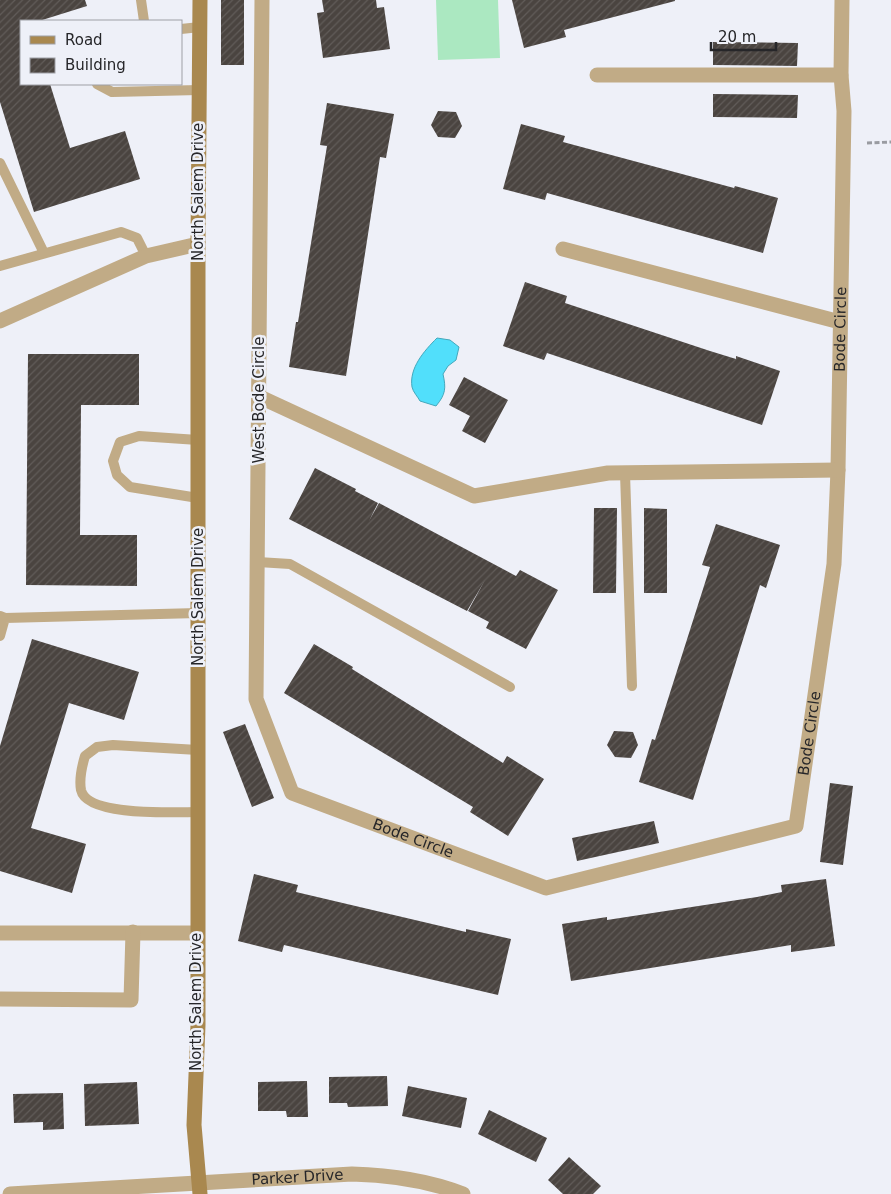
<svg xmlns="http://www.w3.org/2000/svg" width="891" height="1194" viewBox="0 0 891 1194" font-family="'DejaVu Sans',sans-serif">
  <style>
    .grass { fill: #abe8c1 }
    .water { fill: #51dffb; stroke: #44a8bc }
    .building { fill: url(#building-hatch) }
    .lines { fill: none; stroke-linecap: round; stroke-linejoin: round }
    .path { stroke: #999ba1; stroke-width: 3; stroke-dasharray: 5 2.5; stroke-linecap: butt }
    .lane { stroke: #c1ab86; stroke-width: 10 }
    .street { stroke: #c1ab86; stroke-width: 15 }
    .secondary { stroke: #a9884f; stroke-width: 15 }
    .labels { text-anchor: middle; stroke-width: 5; stroke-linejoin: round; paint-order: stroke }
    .street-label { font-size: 15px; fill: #262629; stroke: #eef0f8 }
  </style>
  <defs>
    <pattern id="building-hatch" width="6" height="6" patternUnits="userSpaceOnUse" patternTransform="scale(1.25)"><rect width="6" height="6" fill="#4a4440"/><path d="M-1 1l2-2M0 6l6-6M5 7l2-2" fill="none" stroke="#615c59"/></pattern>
  </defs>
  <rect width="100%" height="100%" fill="#eef0f8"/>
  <path class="grass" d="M 436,0 L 498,0 L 500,58 L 438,60 Z"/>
  <path class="water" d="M 437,338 L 450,340 L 459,347 L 456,360 L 448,366 L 443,374 C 446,388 446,394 436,406 L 420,401 C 418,397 413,392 412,387 C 409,368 424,351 437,338 Z"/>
  <path class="building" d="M 0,0 L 85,0 L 87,6 L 39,21 L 21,21 L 21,84 L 50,84 L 70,148 L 125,131 L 140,179 L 34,212 L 0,102 Z
    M 221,0 L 244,0 L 244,65 L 221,65 Z
    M 322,0 L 376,0 L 377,8 L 384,7 L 390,49 L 323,58 L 317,13 L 324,12 Z
    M 512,0 L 675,0 L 675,1 L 564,30 L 566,37 L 524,48 Z
    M 713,42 L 798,43 L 797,66 L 713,65 Z
    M 713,94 L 798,95 L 797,118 L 713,117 Z
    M 327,103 L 394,114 L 386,158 L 380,157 L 346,376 L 289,367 L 296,322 L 298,322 L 327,146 L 320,145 Z
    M 438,111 L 456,112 L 462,126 L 455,138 L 438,137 L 431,125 Z
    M 521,124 L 565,136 L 563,142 L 708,181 L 734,188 L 735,186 L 778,198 L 763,253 L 547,193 L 545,200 L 503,189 Z
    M 525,282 L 567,296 L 565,303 L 710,351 L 736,359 L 736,356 L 780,371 L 762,425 L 547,353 L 544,360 L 503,346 Z
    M 28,354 L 139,354 L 139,405 L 81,405 L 80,535 L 137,535 L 137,586 L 26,585 Z
    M 464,377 L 508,400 L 485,443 L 462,431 L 470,416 L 449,405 Z
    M 315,468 L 356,489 L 355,491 L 378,503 L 369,521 L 379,503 L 516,576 L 520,570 L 558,590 L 526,649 L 486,628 L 489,622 L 468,611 L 485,580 L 467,611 L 289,519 Z
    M 594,508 L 617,508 L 616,593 L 593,593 Z
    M 644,508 L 667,509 L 667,593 L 644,593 Z
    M 716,524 L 780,545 L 766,588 L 760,585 L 693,800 L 639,782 L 652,739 L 655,740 L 710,567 L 702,565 Z
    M 32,639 L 139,672 L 124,720 L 69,703 L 31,828 L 86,844 L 72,893 L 0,871 L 0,746 Z
    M 314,644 L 353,667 L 352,669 L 503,763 L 507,756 L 544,779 L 508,836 L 470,812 L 473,807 L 284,693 Z
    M 245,724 L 274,798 L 252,807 L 223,732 Z
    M 614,731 L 633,732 L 638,745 L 631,758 L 615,757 L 607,745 Z
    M 830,783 L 853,786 L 843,865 L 820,862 Z
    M 654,821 L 659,843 L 577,861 L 572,838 Z
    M 254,874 L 298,885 L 296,892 L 466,932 L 466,929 L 511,939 L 498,995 L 284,945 L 282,952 L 238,941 Z
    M 826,879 L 835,946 L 791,952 L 791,945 L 571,981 L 562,924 L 607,917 L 607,920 L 757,897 L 782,892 L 781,885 Z
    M 387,1076 L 388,1106 L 348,1107 L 347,1103 L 329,1103 L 329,1077 Z
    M 307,1081 L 308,1117 L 287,1117 L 286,1111 L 258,1111 L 258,1082 Z
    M 137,1082 L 139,1124 L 85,1126 L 84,1084 Z
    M 408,1086 L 467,1098 L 461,1128 L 402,1116 Z
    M 63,1093 L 64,1129 L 43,1130 L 43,1122 L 14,1123 L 13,1094 Z
    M 489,1110 L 547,1138 L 536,1162 L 478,1134 Z
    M 569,1157 L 601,1186 L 593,1194 L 563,1194 L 548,1180 Z"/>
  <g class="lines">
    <path class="path" d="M 867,143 L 891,142"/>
    <path class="lane" d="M 141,0 L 144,21
      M 181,29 L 200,27
      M 97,84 L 112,92 L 199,90
      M 0,163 L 44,253
      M 0,266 L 121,232 L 137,238 L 146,256
      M 198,440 L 139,436 L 120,442 L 113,461 L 117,475 L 130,487 L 198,498
      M 625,473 L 632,686
      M 258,562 L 290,564 L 510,687
      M 0,616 L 5,618 L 198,613
      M 0,636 L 5,618
      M 197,812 C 174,812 87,817 81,790 C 79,779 82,766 85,756 L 97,747 L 113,745 L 198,750"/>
    <g class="street">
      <path id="s1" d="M 262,0 L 256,699 L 292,793 L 546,888 L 796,826 L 834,564 L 838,470 L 844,111 L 841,75 L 842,0"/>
      <path d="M 597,75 L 841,75"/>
      <path d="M 563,249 L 840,322"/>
      <path d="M 0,321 L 146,256 L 198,244"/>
      <path d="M 260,397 L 474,496 L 608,473 L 838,470"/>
      <path d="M 0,933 L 197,933"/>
      <path d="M 0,999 L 131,1000 L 133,932"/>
      <path id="s2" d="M 10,1194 L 352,1174 C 391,1175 427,1180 463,1194"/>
    </g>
    <path class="secondary" d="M 200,0 L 198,244 L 198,1025 L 194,1125 L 200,1194"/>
  </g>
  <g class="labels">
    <g class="street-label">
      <text transform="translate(198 192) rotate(-90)" y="5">North Salem Drive</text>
      <text dy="5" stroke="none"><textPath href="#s1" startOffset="1828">Bode Circle</textPath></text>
      <text transform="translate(259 400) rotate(-90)" y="5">West Bode Circle</text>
      <text transform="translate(198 597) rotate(-90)" y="5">North Salem Drive</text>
      <text dy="5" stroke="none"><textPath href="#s1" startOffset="1422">Bode Circle</textPath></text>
      <text dy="5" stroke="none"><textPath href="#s1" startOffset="929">Bode Circle</textPath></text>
      <text transform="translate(196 1002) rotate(-90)" y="5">North Salem Drive</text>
      <text dy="5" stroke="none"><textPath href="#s2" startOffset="288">Parker Drive</textPath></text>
    </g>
  </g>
  <rect x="20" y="20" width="162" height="65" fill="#eef0f8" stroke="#9e9fa5"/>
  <rect x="30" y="36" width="25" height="8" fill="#a9884f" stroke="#9e9fa5"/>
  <text x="65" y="45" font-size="15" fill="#262629">Road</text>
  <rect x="30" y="58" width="25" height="15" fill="url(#building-hatch)" stroke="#9e9fa5"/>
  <text x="65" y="70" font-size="15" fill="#262629">Building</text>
  <path d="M711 42v8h65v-8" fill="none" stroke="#262629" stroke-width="2.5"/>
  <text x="718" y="42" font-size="15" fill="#262629" stroke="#eef0f8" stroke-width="4" paint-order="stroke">20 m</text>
</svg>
